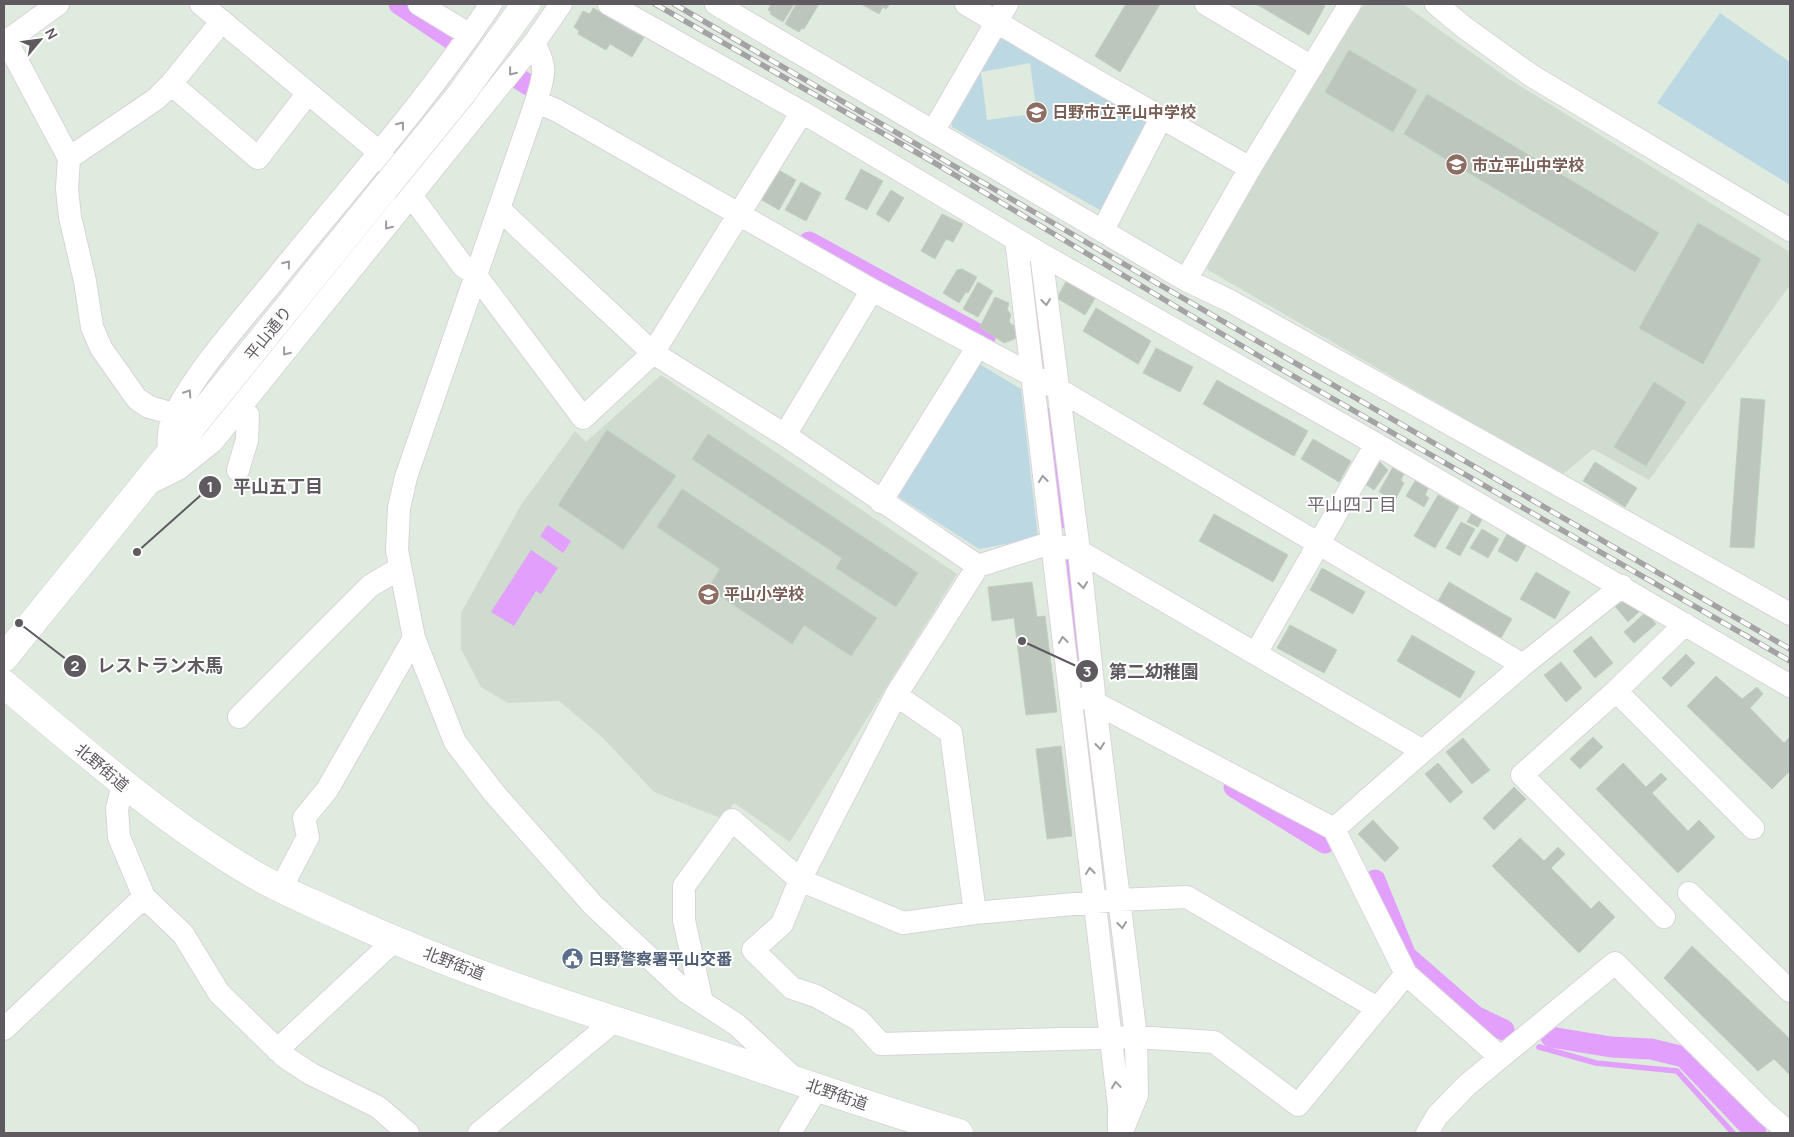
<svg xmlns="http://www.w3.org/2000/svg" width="1794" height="1137" viewBox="0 0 1794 1137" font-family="Manrope,'Noto Sans JP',sans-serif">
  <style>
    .education { fill: #cedbce }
    .green { fill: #bcd8e3; fill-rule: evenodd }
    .water { fill: #e29ffc }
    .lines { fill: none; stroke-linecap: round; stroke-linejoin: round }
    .stream { stroke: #e29ffc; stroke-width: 5.5 }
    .canal { stroke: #e29ffc; stroke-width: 21 }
    .building { fill: #bdc6bc; stroke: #bfd0be }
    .street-casing { stroke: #d9d3d9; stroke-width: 24 }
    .secondary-casing { stroke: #d3cbd3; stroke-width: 29 }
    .street { stroke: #fff; stroke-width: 22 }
    .secondary { stroke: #fff; stroke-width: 28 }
    .rail-casing { stroke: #a4a2a5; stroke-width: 5.5 }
    .rail { stroke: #fff; stroke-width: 4; stroke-dasharray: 11; stroke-linecap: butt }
    .secondary-bridge-casing { stroke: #d3cbd3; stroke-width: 29; stroke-linecap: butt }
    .secondary-bridge { stroke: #fff; stroke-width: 28 }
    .oneway { stroke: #9f9ba0 }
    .labels { text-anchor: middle; stroke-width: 4; stroke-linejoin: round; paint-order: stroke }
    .education-label { font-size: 16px; font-weight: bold; fill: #785e54; stroke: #fff; text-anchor: start }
    .street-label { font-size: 16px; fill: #5f5960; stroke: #fff }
    .service-label { font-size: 16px; font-weight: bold; fill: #4e5e75; stroke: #fff; text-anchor: start }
    .neighbourhood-label { font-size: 18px; fill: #716a72; stroke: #fff }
    .leader { fill: none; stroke: #5f5960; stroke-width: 2 }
    .callout-dot { fill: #5f5960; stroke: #fff; stroke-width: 2 }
    .mark-label { font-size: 15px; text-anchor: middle; font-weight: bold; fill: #fff }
    .callout-label { font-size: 18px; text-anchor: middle; font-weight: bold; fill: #5f5960; stroke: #fff; stroke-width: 4; stroke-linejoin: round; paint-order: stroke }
  </style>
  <rect width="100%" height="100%" fill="#e0ebe0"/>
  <path class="education" d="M 1364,4 L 1403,4 L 1509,79 L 1790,252 L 1790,285 L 1649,480 L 1593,449 L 1562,475 L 1208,270 L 1206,260 Z
    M 661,375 L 957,574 L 790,842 L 734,803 L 723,819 L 654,792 L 602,737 L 559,701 L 508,703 L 481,687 L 461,649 L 461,613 L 521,505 L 575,431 L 586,442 Z"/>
  <path class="green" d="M 1720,13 L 1790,62 L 1790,185 L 1657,103 Z
    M 1003,37 L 1148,119 L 1149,125 L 1106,207 L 1100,210 L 952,127 L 952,120 L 999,39 ZM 1030,63 L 1035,100 L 1032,114 L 987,120 L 981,72 Z
    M 978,363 L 1021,389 L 1038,538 L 979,549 L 894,494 Z"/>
  <path class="water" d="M 548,525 L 571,541 L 563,553 L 540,536 Z
    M 531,550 L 558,568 L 541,594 L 536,591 L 514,626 L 491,612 Z"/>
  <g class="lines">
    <path class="stream" d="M 1539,1047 L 1596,1063 L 1677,1071 L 1733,1133"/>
    <path class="canal" d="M 399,4 L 454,41
      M 519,79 L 532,87
      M 809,242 L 985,338
      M 1049,418 L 1061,518
      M 1067,563 L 1078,658
      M 1234,787 L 1325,843
      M 1375,880 L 1406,956 L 1475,1016 L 1504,1030
      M 1551,1037 L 1611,1047 L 1651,1049 L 1684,1057 L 1756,1133"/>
  </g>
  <path class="building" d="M 771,4 L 794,4 L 783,22 L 770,14 L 771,12 L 768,10 Z
    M 796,4 L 819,4 L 804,29 L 802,28 L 799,32 L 785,24 Z
    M 861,4 L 890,4 L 886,9 L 883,7 L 879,14 Z
    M 1126,4 L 1160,4 L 1120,72 L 1095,56 Z
    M 1256,4 L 1321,4 L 1325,6 L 1309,35 Z
    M 593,8 L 639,35 L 641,32 L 646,34 L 632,57 L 610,44 L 606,50 L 578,34 L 579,31 L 574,27 L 583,11 L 590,14 Z
    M 1349,50 L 1417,90 L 1393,132 L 1325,92 Z
    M 1427,94 L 1659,233 L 1635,272 L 1404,134 Z
    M 777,169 L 796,180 L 779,210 L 760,199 Z
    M 861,169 L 883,181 L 867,210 L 845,199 Z
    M 801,182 L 821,193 L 806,221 L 785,210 Z
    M 891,190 L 904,198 L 889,222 L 876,214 Z
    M 942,214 L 963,224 L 953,242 L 946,239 L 935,259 L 921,251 Z
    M 1698,223 L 1761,259 L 1703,364 L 1639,328 Z
    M 962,269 L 977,277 L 968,293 L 966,292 L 959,303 L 943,293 L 957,270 Z
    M 1068,278 L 1097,295 L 1085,315 L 1057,298 Z
    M 978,282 L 993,291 L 978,317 L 963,309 Z
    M 995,297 L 1009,303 L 1007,310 L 1011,314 L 1009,322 L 1014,326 L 1017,338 L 1004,343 L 980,327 Z
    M 1096,308 L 1151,341 L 1138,364 L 1083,331 Z
    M 1156,348 L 1193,367 L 1180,392 L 1143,373 Z
    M 1217,380 L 1308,431 L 1294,456 L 1203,404 Z
    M 1654,382 L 1686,402 L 1646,466 L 1614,447 Z
    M 1741,398 L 1765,400 L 1754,548 L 1730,547 Z
    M 607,430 L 676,476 L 623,549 L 558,505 Z
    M 708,434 L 918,573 L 896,607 L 836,568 L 842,558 L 692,459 Z
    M 1313,439 L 1351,461 L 1339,482 L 1301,459 Z
    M 1378,460 L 1388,470 L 1374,490 L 1362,482 Z
    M 1595,462 L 1637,488 L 1625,507 L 1583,481 Z
    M 1393,467 L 1404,474 L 1401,480 L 1404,483 L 1395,500 L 1379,492 Z
    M 1416,479 L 1429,487 L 1425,495 L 1429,498 L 1424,507 L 1406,496 Z
    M 682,489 L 877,618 L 851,656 L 804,625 L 792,644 L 708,588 L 720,569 L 657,527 Z
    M 1438,495 L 1459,507 L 1435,548 L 1414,536 Z
    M 1472,513 L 1482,519 L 1478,527 L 1467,522 Z
    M 1214,514 L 1288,555 L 1273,582 L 1199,541 Z
    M 1461,522 L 1475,529 L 1460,556 L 1446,548 Z
    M 1482,529 L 1499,539 L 1488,558 L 1470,548 Z
    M 1508,532 L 1526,546 L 1517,562 L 1498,551 Z
    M 1322,568 L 1365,592 L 1353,614 L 1310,590 Z
    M 1536,572 L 1570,592 L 1555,619 L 1520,599 Z
    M 1032,582 L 1037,617 L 1045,616 L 1057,712 L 1026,715 L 1014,618 L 992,621 L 988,587 Z
    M 1449,582 L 1512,619 L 1501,638 L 1438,601 Z
    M 1618,601 L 1621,603 L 1624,601 L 1629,606 L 1634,604 L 1640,611 L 1628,622 L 1614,605 Z
    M 1646,612 L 1656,624 L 1634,643 L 1624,632 Z
    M 1290,625 L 1337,650 L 1324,673 L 1277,648 Z
    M 1412,635 L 1475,672 L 1460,698 L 1397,661 Z
    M 1591,636 L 1613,663 L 1595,678 L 1573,651 Z
    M 1686,654 L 1695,663 L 1671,687 L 1662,678 Z
    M 1561,662 L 1582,688 L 1566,702 L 1544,675 Z
    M 1716,676 L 1742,699 L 1757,687 L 1763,694 L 1750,708 L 1784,743 L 1790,737 L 1790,771 L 1772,789 L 1687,706 Z
    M 1593,737 L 1603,747 L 1580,769 L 1570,759 Z
    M 1463,738 L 1490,770 L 1472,784 L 1446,752 Z
    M 1061,746 L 1072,836 L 1047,839 L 1036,749 Z
    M 1438,763 L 1463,792 L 1450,803 L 1425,774 Z
    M 1623,763 L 1646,787 L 1661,773 L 1667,779 L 1652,793 L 1688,831 L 1699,820 L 1715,837 L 1678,873 L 1596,789 Z
    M 1514,787 L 1526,799 L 1494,830 L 1483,818 Z
    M 1373,820 L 1399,848 L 1385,862 L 1358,834 Z
    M 1520,838 L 1544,861 L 1558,847 L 1565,854 L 1551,868 L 1591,909 L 1599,901 L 1615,917 L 1579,953 L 1492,866 Z
    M 1692,946 L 1790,1039 L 1790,1075 L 1774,1059 L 1758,1071 L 1664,978 Z"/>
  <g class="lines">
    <defs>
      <path id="street" d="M 201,4 L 379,152 L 463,266 L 475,274 L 583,418 L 653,353 L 802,112
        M 419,4 L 470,35
        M 609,4 L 802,112 L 1041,254 L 1376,444 L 1790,686
        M 716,4 L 1186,280 L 1230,301 L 1790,614
        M 966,4 L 1097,81 L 1250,168
        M 1206,4 L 1312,67
        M 1436,4 L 1465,28 L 1532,76 L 1790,230
        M 7,42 L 69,158 L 67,189 L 70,217 L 85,281 L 92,327 L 101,348 L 137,399 L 149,407 L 174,414
        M 4,43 L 58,4
        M 534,43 C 548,69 544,75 536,102 L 406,477 L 399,508 L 397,550 L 414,638 L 455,742 L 494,793 L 593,905 L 685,991 L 737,1025 L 796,1080
        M 171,84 L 258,158 L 308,93
        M 536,102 L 556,110 L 872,290 L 1058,389 L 1523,665 L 1622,586
        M 934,130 L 1007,4
        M 69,158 L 156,99 L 171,84 L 222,21
        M 499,209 L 653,353 L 785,435 L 978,566 L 1050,543 L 1079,551 L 1423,751 L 1334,829
        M 1103,230 L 1161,118
        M 1016,239 L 1119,1107 L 1119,1133
        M 1041,254 L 1079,551 L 1095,704 L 1136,1037 L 1137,1095 L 1122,1131
        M 1186,280 L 1250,168 L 1350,4
        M 785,435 L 872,290
        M 169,454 C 168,440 168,427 175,414 C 198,368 244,318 276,278 C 349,188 427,100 491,4
        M 238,470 L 247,440 L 248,415 L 241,409
        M 144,486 L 178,469 L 212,442 L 534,43 L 561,4
        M 881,502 L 978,346
        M 978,566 L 896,695 L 800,880 L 782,924 L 753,950 L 792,988 L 816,996 L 859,1020 L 881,1044 L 1136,1037 L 1214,1042 L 1298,1105 L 1406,974
        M 1256,653 L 1376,444
        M 1616,691 L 1753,828
        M 896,695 L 951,733 L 975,913
        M 1086,698 L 1334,829 L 1406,974 L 1500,1057
        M 239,717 L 370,586 L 400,568
        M 1423,751 L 1523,665
        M 123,784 L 117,809 L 119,837 L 144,897 L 183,934 L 219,993 L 285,1057 L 311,1074 L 378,1107 L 408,1133
        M 281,888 L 308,837 L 304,818 L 327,790 L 414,638
        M 1689,893 L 1790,991
        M 1664,917 L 1522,775 L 1616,691 L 1685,624
        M 702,1002 L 684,920 L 684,886 L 732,820 L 800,880 L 903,923 L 975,913 L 1118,900 L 1187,897 L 1377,1008
        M 4,1029 L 144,897
        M 277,1050 L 395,940
        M 479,1133 L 614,1021
        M 790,1133 L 817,1088
        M 1427,1133 L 1437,1116 L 1467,1085 L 1615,963 L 1766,1113 L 1790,1133"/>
      <path id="secondary" d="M 4,658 L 384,189
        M 4,684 C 85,752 164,822 255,875 C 281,890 310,902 338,915 C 433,959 533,995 633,1026 C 742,1061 850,1101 959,1133"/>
    </defs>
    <use href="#street" class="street-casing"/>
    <use href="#secondary" class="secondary-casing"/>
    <use href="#street" class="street"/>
    <use href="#secondary" class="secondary"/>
    <defs>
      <path id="rail" d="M 655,4 L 928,159 L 1269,362 L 1790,661
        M 674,4 L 1790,649"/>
    </defs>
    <use href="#rail" class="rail-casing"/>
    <use href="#rail" class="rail"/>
    <defs>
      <path id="secondary-bridge" d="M 384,189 L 462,93 L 526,4"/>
    </defs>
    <use href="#secondary-bridge" class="secondary-bridge-casing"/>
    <use href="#secondary-bridge" class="secondary-bridge"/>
  </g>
  <defs><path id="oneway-chevron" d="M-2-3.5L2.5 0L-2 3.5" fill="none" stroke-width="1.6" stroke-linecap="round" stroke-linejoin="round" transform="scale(1.25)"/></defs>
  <g class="oneway">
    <use href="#oneway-chevron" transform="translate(512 72) rotate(129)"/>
    <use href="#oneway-chevron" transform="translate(401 125) rotate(-52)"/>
    <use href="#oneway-chevron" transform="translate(388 226) rotate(129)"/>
    <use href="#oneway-chevron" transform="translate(287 264) rotate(-51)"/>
    <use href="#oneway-chevron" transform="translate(1046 302) rotate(83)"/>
    <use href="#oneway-chevron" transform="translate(286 352) rotate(129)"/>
    <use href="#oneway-chevron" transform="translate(188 393) rotate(-57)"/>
    <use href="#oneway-chevron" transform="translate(1043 479) rotate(-97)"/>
    <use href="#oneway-chevron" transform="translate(1083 585) rotate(84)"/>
    <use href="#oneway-chevron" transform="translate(1063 640) rotate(-97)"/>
    <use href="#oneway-chevron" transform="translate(1100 746) rotate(83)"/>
    <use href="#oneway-chevron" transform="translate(1090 871) rotate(-97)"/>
    <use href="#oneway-chevron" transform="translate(1122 925) rotate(83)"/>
    <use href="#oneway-chevron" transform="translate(1116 1085) rotate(-98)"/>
  </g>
  <defs>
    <symbol id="school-disc" viewBox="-11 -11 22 22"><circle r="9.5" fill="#8d6e63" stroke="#fff"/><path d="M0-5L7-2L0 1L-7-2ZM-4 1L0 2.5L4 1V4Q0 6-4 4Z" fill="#fff"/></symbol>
    <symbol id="civic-disc" viewBox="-11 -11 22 22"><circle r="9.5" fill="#5c6f8a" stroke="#fff"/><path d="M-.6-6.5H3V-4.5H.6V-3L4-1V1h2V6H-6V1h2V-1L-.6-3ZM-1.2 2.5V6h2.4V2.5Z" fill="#fff"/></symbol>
  </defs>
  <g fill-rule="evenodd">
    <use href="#school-disc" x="1024" y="100" width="25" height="25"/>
    <use href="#school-disc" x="1444" y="152" width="25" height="25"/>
    <use href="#school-disc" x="696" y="582" width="25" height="25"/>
    <use href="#civic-disc" x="560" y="946" width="25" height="25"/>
  </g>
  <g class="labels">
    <g class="education-label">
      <text x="1052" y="118">日野市立平山中学校</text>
      <text x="1472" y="171">市立平山中学校</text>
      <text x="724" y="600">平山小学校</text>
    </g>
    <g class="street-label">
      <text transform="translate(268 333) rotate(-51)" y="6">平山通り</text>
      <text transform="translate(102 767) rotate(40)" y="6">北野街道</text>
      <text transform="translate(454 963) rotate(21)" y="6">北野街道</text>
      <text transform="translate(837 1094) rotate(19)" y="6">北野街道</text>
    </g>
    <g class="service-label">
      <text x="588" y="965">日野警察署平山交番</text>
    </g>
    <g class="neighbourhood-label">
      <text x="1352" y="511">平山四丁目</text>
    </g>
  </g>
  <path class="leader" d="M137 552L210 487M19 623L75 666M1022 641L1087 671"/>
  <g class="callout-dot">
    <circle cx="137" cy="552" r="5"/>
    <circle cx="19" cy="623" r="5"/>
    <circle cx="1022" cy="641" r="5"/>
    <circle cx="210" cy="487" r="12"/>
    <circle cx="75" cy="666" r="12"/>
    <circle cx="1087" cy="671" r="12"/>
  </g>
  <g class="mark-label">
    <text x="210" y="492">1</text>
    <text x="75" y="671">2</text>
    <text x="1087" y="677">3</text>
  </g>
  <g class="callout-label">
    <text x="278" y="493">平山五丁目</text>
    <text x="160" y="672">レストラン木馬</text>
    <text x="1154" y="678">第二幼稚園</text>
  </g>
  <rect width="1794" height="1137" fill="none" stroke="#5f5960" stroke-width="10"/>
  <g transform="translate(40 40) rotate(61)" stroke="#ffffff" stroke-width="4" paint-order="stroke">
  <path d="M0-4L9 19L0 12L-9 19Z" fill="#5f5960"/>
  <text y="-8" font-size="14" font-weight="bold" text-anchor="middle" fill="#5f5960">N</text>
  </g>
</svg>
